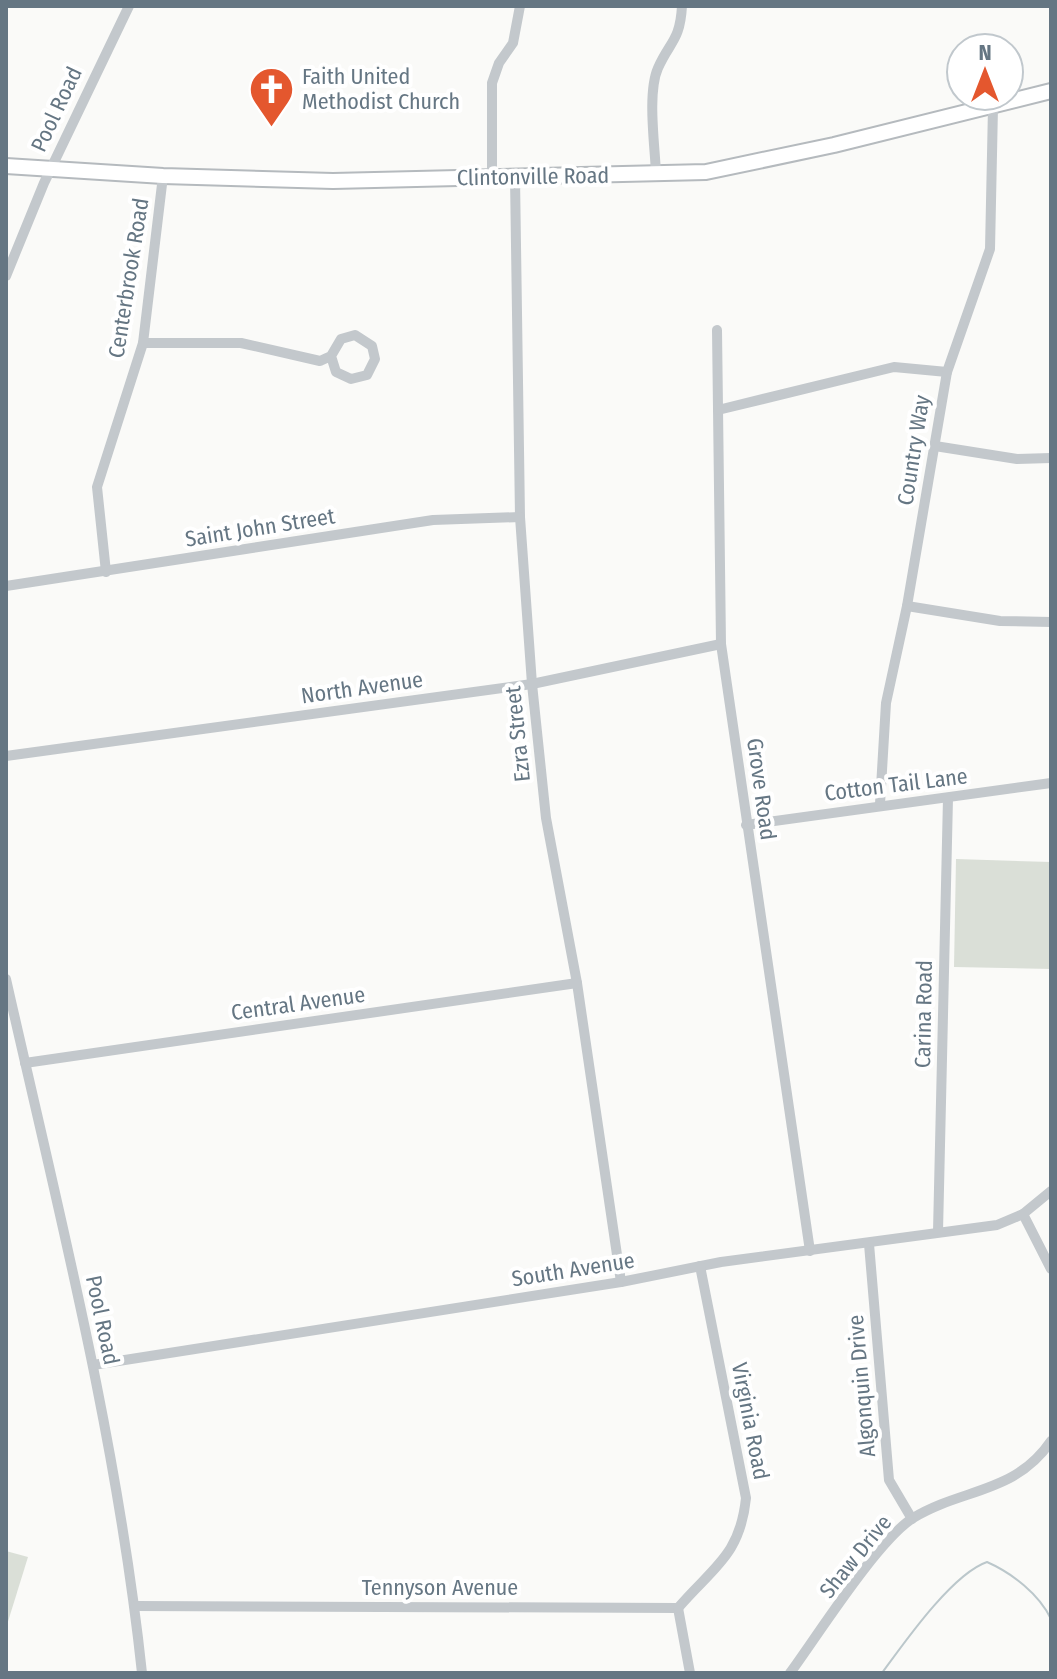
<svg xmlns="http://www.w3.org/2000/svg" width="1057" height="1679" font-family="'Fira Sans Condensed',sans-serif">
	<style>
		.green { fill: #dadfd7 }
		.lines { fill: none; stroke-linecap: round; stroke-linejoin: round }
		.stream { stroke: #bbc7cb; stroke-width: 2 }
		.major-casing { stroke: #b5babe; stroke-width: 18 }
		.minor { stroke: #c3c8cc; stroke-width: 10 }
		.major { stroke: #fff; stroke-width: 14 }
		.rail { stroke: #a2aab0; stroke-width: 2; stroke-dasharray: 12 6; stroke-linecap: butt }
		.labels { text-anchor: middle; stroke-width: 8; stroke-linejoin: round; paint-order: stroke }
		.poi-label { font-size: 22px; fill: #657683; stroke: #fff; text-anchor: start }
		.street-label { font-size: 22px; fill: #657683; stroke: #fff }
	</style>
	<rect width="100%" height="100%" fill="#fafaf8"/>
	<g class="green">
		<path d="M 956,859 L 1051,862 L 1051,969 L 954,967 Z"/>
		<path d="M 6,1551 L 28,1557 L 6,1628 Z"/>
	</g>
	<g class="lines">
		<path class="stream" d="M 882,1673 C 904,1643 952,1574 987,1562 C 1012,1573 1039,1594 1051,1619"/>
		<defs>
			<path id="major" d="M 6,166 L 163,176 L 333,181 L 706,172 L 834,145 L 1051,91"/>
		</defs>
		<use href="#major" class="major-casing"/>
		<g class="minor">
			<path d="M 656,174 C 655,146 647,93 658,68 C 670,41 680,41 682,6"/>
			<path d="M 492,177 L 492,83 L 499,63 L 513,43 L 520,6"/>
			<path d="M 515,177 L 520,517 L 532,684 L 546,818 L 577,983 L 621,1282"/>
			<path d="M 6,276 L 44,183 L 129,6"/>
			<path d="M 717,330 L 721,644 L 810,1251"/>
			<path d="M 143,343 L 241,343 L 320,361 L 331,356 L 341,339 L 355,335 L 372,346 L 375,359 L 367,375 L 351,379 L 336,372 L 331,356"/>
			<path d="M 718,410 L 894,367 L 947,372"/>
			<path d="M 935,446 L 1017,459 L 1051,458"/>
			<path d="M 106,572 L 97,487 L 143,343 L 163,176"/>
			<path d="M 6,586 L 433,520 L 520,517"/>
			<path d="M 907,606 L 1000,621 L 1051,622"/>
			<path d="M 6,756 L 532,684 L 721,644"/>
			<path d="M 880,804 L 886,703 L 907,606 L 947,372 L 990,249 L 993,107"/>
			<path d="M 746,825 L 1051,783"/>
			<path d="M 6,979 C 58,1209 117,1438 142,1673"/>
			<path d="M 25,1063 L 577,983"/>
			<path d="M 1023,1214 L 1051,1269"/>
			<path d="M 938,1232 L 948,798"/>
			<path d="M 869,1244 L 889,1480 L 912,1519"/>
			<path d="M 93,1365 L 621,1282 L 721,1262 L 997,1225 L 1023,1214 L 1051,1191"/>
			<path d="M 135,1606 L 678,1608 L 690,1673"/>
			<path d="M 678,1608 C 713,1567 740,1556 746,1498 L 700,1266"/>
			<path d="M 790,1673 C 818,1635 877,1541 913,1518 C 962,1488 1015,1494 1051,1441"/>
		</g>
		<use href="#major" class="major"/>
		<path class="rail" d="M 1049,1673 L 1051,1669"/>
	</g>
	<defs>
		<symbol id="church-pin" viewBox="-11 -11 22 30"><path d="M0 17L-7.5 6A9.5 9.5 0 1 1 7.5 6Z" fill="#e4572e" stroke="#fff"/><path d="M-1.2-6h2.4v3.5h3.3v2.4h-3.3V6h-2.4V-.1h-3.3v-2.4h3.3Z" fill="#fff"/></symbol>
	</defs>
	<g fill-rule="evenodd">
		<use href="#church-pin" x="246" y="64" width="51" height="69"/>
	</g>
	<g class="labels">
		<g class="poi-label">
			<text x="302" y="84">Faith United<tspan x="302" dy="25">Methodist Church</tspan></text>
		</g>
		<g class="street-label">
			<text transform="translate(56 109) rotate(-65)" y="8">Pool Road</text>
			<text transform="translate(533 176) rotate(-1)" y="8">Clintonville Road</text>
			<text transform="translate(128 278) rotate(-81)" y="8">Centerbrook Road</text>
			<text transform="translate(913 450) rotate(-81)" y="8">Country Way</text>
			<text transform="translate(260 527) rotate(-9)" y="8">Saint John Street</text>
			<text transform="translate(362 687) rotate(-8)" y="8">North Avenue</text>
			<text transform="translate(517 734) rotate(-96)" y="8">Ezra Street</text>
			<text transform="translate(896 784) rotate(-7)" y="8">Cotton Tail Lane</text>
			<text transform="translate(762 789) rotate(82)" y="8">Grove Road</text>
			<text transform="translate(298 1003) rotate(-8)" y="8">Central Avenue</text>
			<text transform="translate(923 1014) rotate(-89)" y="8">Carina Road</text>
			<text transform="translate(573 1269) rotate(-9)" y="8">South Avenue</text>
			<text transform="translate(103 1320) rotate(78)" y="8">Pool Road</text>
			<text transform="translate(861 1386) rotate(-95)" y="8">Algonquin Drive</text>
			<text transform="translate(751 1421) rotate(79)" y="8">Virginia Road</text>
			<text transform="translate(855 1556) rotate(-51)" y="8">Shaw Drive</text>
			<text x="440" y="1595">Tennyson Avenue</text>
		</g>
	</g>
	<rect width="1057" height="1679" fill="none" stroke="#657683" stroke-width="16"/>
	<g transform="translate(985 72)"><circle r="38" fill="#ffffff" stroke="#c1c8cd" stroke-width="2"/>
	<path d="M0-6L14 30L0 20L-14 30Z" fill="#e4572e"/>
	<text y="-12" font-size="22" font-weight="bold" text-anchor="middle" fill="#657683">N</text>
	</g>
</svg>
